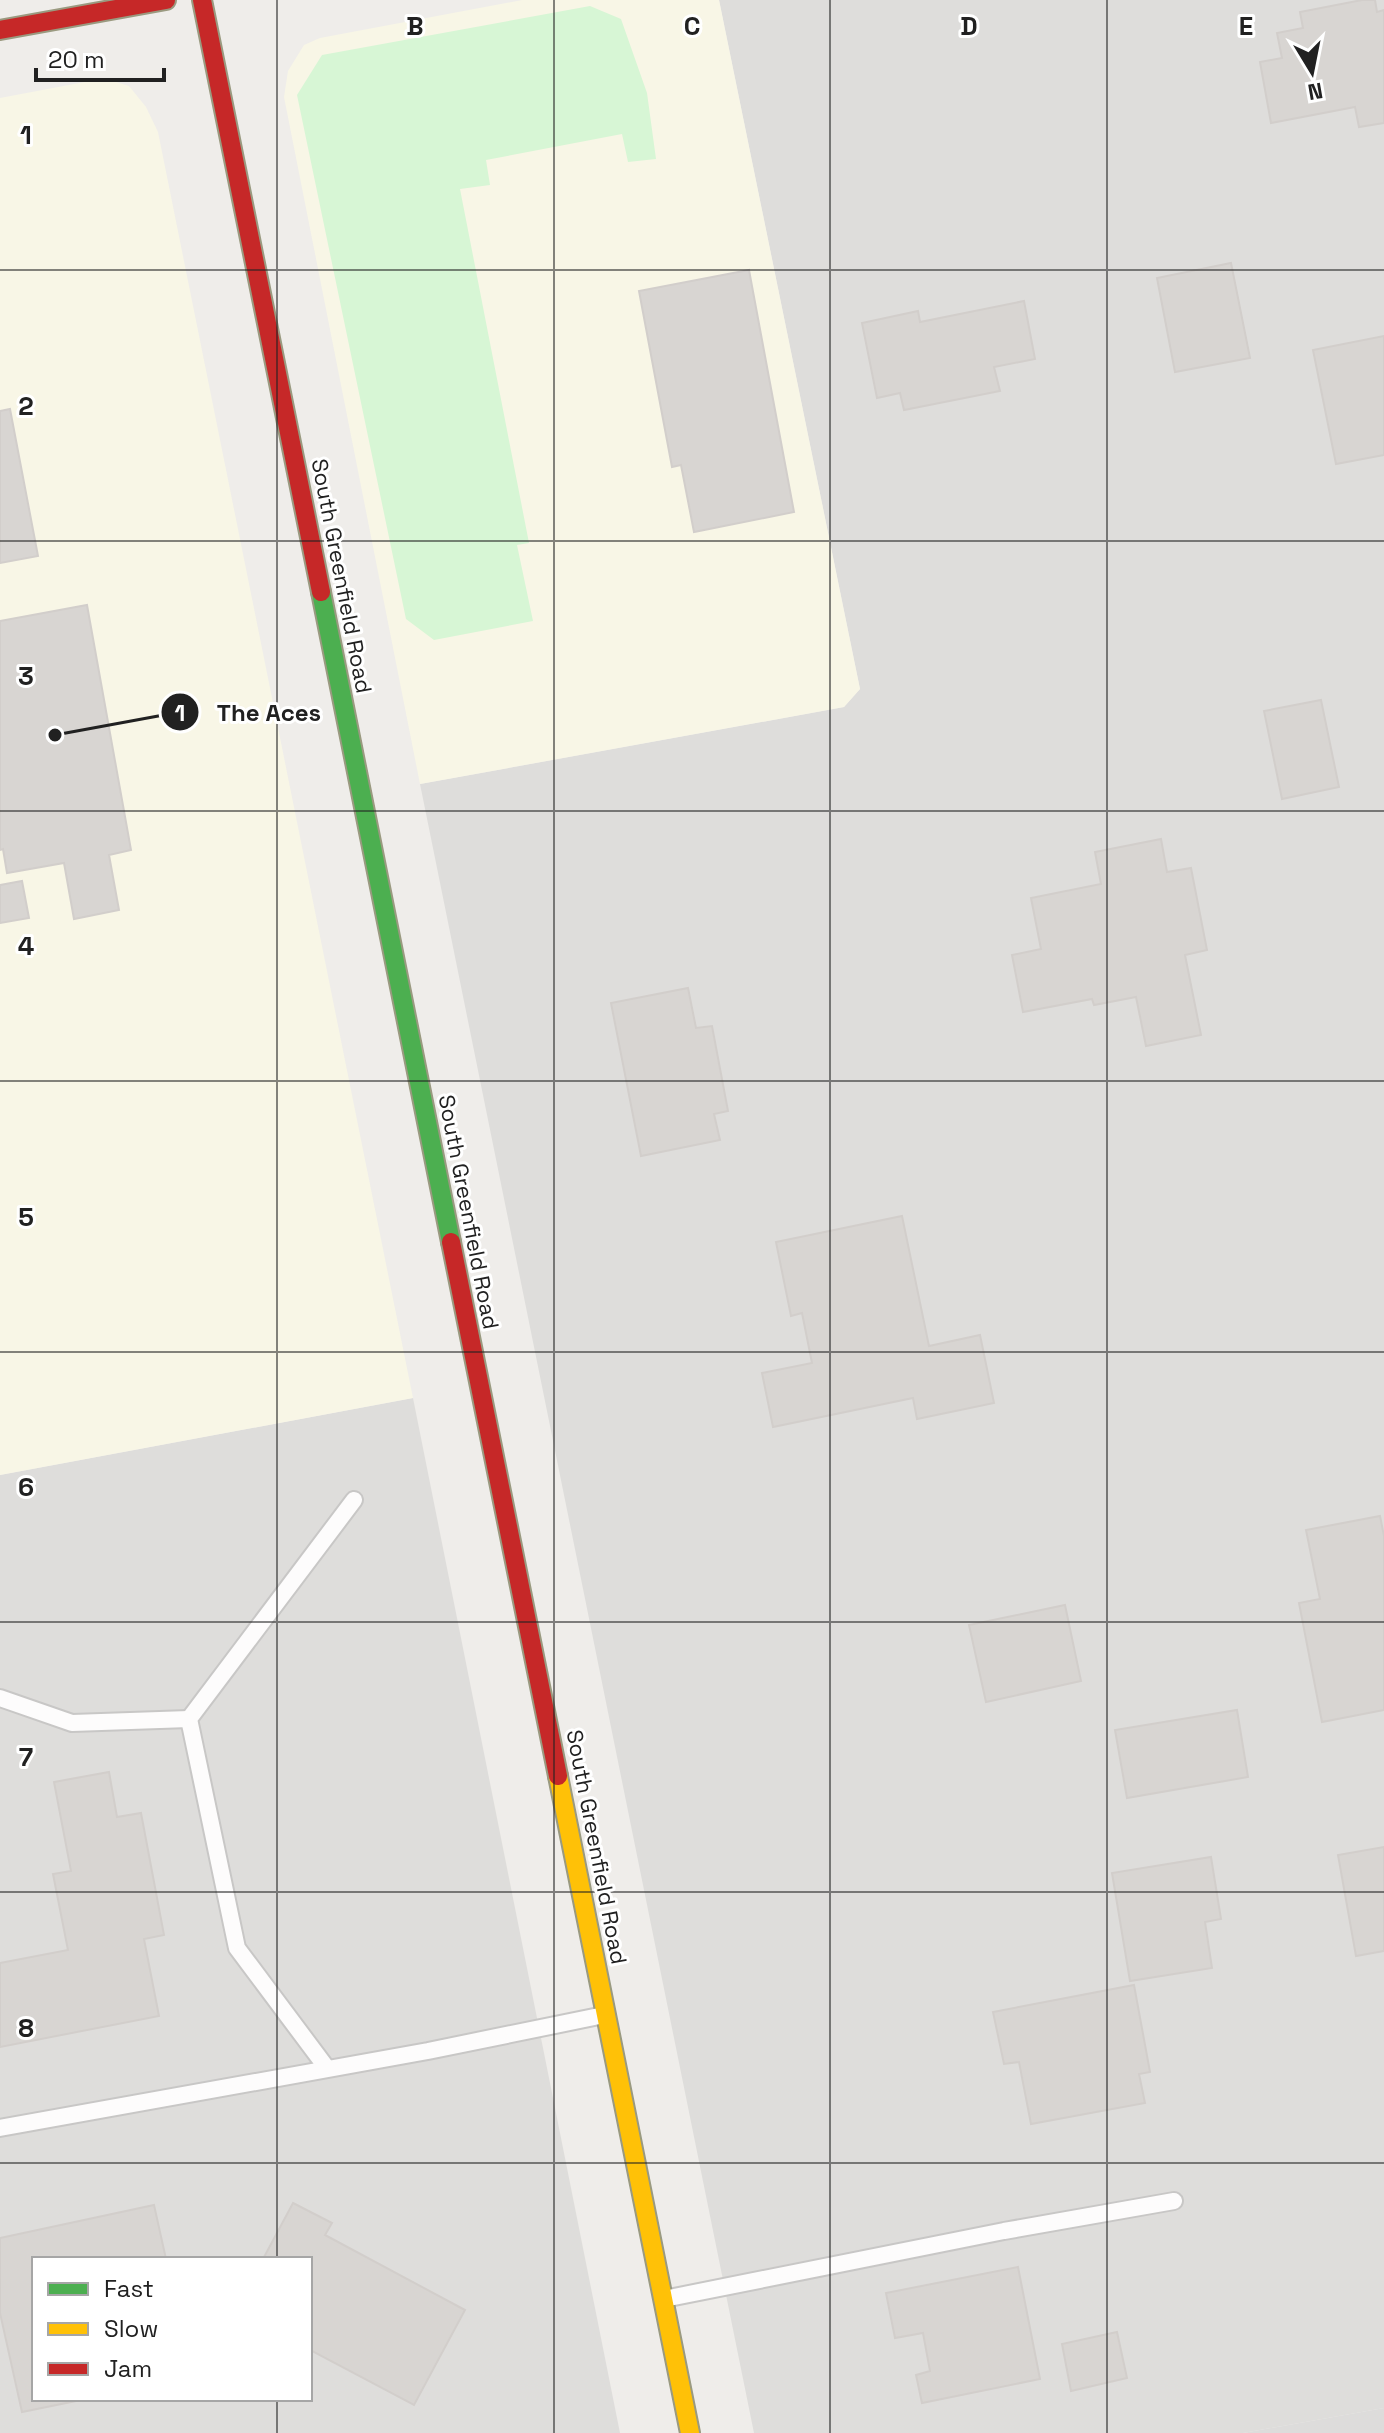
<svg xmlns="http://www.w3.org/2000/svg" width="1384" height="2433" font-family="'Space Grotesk',sans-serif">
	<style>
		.residential { fill: #dedddb; fill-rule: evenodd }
		.education { fill: #f8f6e6 }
		.religious { fill: #dddcdb }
		.park { fill: #d7f6d5 }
		.building { fill: #d8d5d2; stroke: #d2cecb; stroke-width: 2 }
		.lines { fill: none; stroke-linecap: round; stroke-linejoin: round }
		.lane-casing { stroke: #c8c7c6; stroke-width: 20 }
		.fast-casing { stroke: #9a9a80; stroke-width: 22 }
		.slow-casing { stroke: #9a9a80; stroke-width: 22 }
		.jam-casing { stroke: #9a9a80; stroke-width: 22 }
		.lane { stroke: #fdfcfc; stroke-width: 16 }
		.fast { stroke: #4caf50; stroke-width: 18 }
		.slow { stroke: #ffc107; stroke-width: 18 }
		.jam { stroke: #c62828; stroke-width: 18 }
		.grid { fill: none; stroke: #212121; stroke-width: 2; stroke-opacity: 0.55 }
		.labels { text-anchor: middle; stroke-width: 6; stroke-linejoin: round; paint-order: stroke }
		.street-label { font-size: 22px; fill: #212121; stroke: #fff }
		.grid-label { font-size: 26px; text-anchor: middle; font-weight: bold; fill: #212121; stroke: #fff; stroke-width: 6; stroke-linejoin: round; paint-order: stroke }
		.leader { fill: none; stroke: #212121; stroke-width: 3 }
		.callout-dot { fill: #212121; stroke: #fff; stroke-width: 3 }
		.mark-label { font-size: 24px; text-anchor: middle; font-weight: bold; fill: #fff }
		.callout-label { font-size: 24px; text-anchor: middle; font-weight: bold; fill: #212121; stroke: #fff; stroke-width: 6; stroke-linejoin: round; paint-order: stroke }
	</style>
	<rect width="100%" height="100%" fill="#efedea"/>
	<g class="residential">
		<path d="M 719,0 L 1384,0 L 1384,2408 L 1243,2433 L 754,2433 L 420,784 L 844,707 L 860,689 Z"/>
		<path d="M 413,1398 L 620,2433 L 0,2433 L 0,1475 ZM 34,2259 L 310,2259 L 310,2399 L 34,2399 Z"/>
	</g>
	<g class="education">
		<path d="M 522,0 L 719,0 L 860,689 L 844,707 L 420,784 L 284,97 L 288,71 L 304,45 L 320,38 Z"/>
		<path d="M 90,81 L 113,81 L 129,86 L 146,107 L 158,132 L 413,1398 L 0,1475 L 0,98 Z"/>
	</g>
	<path class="religious" d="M 1384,2408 L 1384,2433 L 1243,2433 Z"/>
	<path class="park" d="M 590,6 L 621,19 L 647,93 L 656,159 L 628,162 L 622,134 L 486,160 L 490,185 L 460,189 L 529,543 L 517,545 L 533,621 L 434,640 L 406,619 L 297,95 L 322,55 Z"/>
	<g class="building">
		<path d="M 1362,0 L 1375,0 L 1377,12 L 1384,10 L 1384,123 L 1359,127 L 1355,107 L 1271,123 L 1260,62 L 1282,58 L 1277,33 L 1303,28 L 1300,12 Z"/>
		<path d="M 1231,263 L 1250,358 L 1175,372 L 1157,278 Z"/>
		<path d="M 749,270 L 794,512 L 694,532 L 681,465 L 672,467 L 639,291 Z"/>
		<path d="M 1024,301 L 1035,359 L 994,367 L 1000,391 L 904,410 L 900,393 L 877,398 L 862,323 L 918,311 L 920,322 Z"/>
		<path d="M 1384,336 L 1384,455 L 1336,464 L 1313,350 Z"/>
		<path d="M 10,409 L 38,556 L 0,563 L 0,411 Z"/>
		<path d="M 87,605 L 131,850 L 109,855 L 119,910 L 74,919 L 64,863 L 7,873 L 3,849 L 0,850 L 0,621 Z"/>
		<path d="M 1321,700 L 1339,787 L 1282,799 L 1264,711 Z"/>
		<path d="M 1161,839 L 1167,872 L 1191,868 L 1207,950 L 1185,955 L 1201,1035 L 1146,1046 L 1136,997 L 1094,1005 L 1092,999 L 1023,1012 L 1012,955 L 1041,949 L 1031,898 L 1101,884 L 1095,852 Z"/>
		<path d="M 22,881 L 29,918 L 0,923 L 0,885 Z"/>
		<path d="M 688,988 L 696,1028 L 712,1026 L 728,1111 L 714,1114 L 720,1140 L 641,1156 L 611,1003 Z"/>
		<path d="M 902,1216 L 929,1346 L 980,1335 L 994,1403 L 917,1419 L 913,1398 L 773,1427 L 762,1373 L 812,1363 L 802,1313 L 791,1316 L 776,1242 Z"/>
		<path d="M 1380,1516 L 1384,1536 L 1384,1710 L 1322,1722 L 1299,1603 L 1320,1599 L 1306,1530 Z"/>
		<path d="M 1065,1605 L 1081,1681 L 986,1702 L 969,1625 Z"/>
		<path d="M 1237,1710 L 1248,1777 L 1127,1798 L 1115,1730 Z"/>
		<path d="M 109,1772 L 117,1817 L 141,1813 L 164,1935 L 144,1939 L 159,2016 L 0,2047 L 0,1963 L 68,1950 L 53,1874 L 71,1871 L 54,1782 Z"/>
		<path d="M 1384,1847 L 1384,1951 L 1356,1956 L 1338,1855 Z"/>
		<path d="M 1211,1857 L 1221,1919 L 1205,1922 L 1212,1968 L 1130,1981 L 1112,1873 Z"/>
		<path d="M 1134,1985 L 1150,2072 L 1139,2074 L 1145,2103 L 1031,2124 L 1019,2062 L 1004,2064 L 993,2012 Z"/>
		<path d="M 293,2203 L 332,2223 L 325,2235 L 465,2310 L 414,2405 L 310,2350 L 310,2259 L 263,2259 Z"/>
		<path d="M 154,2205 L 166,2259 L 34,2259 L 34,2399 L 81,2400 L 22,2412 L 0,2313 L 0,2238 Z"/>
		<path d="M 1018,2267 L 1040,2379 L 922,2403 L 916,2375 L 930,2371 L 923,2333 L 895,2338 L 886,2293 Z"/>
		<path d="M 1117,2332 L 1127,2378 L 1071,2391 L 1062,2344 Z"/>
	</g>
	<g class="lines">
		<defs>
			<g id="lane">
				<path d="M 0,1698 L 72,1723 L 189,1719"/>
				<path d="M 326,2067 L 237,1948 L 189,1719 L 354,1500"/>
				<path d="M 0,2128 L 428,2051 L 604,2015"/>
				<path d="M 664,2299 L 1004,2231 L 1174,2201"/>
			</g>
			<path id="fast" d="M 321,592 L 451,1242"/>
			<path id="slow" d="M 558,1776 L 690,2433"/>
			<g id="jam">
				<path d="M 202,0 L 321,592"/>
				<path d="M 0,30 L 166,0"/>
				<path d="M 451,1242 L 558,1776"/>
			</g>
		</defs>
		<use href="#lane" class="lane-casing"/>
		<use href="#fast" class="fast-casing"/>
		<use href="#slow" class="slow-casing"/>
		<use href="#jam" class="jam-casing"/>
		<use href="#lane" class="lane"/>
		<use href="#fast" class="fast"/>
		<use href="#slow" class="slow"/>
		<use href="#jam" class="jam"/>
	</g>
	<path class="grid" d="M 277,0 L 277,2259M 554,0 L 554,2433M 830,0 L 830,2433M 1107,0 L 1107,2433M 0,270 L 1384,270M 0,541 L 1384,541M 0,811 L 1384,811M 0,1081 L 1384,1081M 0,1352 L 1384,1352M 0,1622 L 1384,1622M 0,1892 L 1384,1892M 0,2163 L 1384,2163M 277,2399 L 277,2433"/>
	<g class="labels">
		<g class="street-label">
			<text transform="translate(342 576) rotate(79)" y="8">South Greenfield Road</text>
			<text transform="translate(469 1212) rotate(79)" y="8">South Greenfield Road</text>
			<text transform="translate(597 1847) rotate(79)" y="8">South Greenfield Road</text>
		</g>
	</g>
	<g class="grid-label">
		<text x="415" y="35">B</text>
		<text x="692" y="35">C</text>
		<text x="969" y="35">D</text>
		<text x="1246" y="35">E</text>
		<text x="26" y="144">1</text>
		<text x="26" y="415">2</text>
		<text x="26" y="685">3</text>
		<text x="26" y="955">4</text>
		<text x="26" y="1226">5</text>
		<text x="26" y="1496">6</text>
		<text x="26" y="1766">7</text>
		<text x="26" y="2037">8</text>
	</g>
	<path class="leader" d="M55 735L180 712"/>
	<g class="callout-dot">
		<circle cx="55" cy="735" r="8"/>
		<circle cx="180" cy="712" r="20"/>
	</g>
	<g class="mark-label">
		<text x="180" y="721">1</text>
	</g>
	<g class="callout-label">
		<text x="269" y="721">The Aces</text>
	</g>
	<rect x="32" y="2257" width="280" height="144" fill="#ffffff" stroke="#a6a6a6" stroke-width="2"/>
	<rect x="48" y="2283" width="40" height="12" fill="#4caf50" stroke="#a6a6a6" stroke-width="2"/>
	<text x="104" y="2297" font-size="24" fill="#212121">Fast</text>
	<rect x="48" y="2323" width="40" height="12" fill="#ffc107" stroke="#a6a6a6" stroke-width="2"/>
	<text x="104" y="2337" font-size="24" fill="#212121">Slow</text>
	<rect x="48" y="2363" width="40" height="12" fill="#c62828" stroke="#a6a6a6" stroke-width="2"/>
	<text x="104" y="2377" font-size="24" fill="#212121">Jam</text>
	<g transform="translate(1312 72) rotate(170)" stroke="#ffffff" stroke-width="6" paint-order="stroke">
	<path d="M0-6L14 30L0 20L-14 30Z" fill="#212121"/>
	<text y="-12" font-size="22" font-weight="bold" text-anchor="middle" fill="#212121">N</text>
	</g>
	<path d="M36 68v12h128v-12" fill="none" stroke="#212121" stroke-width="4"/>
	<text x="48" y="68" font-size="24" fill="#212121" stroke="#ffffff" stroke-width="6" paint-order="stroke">20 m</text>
</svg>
